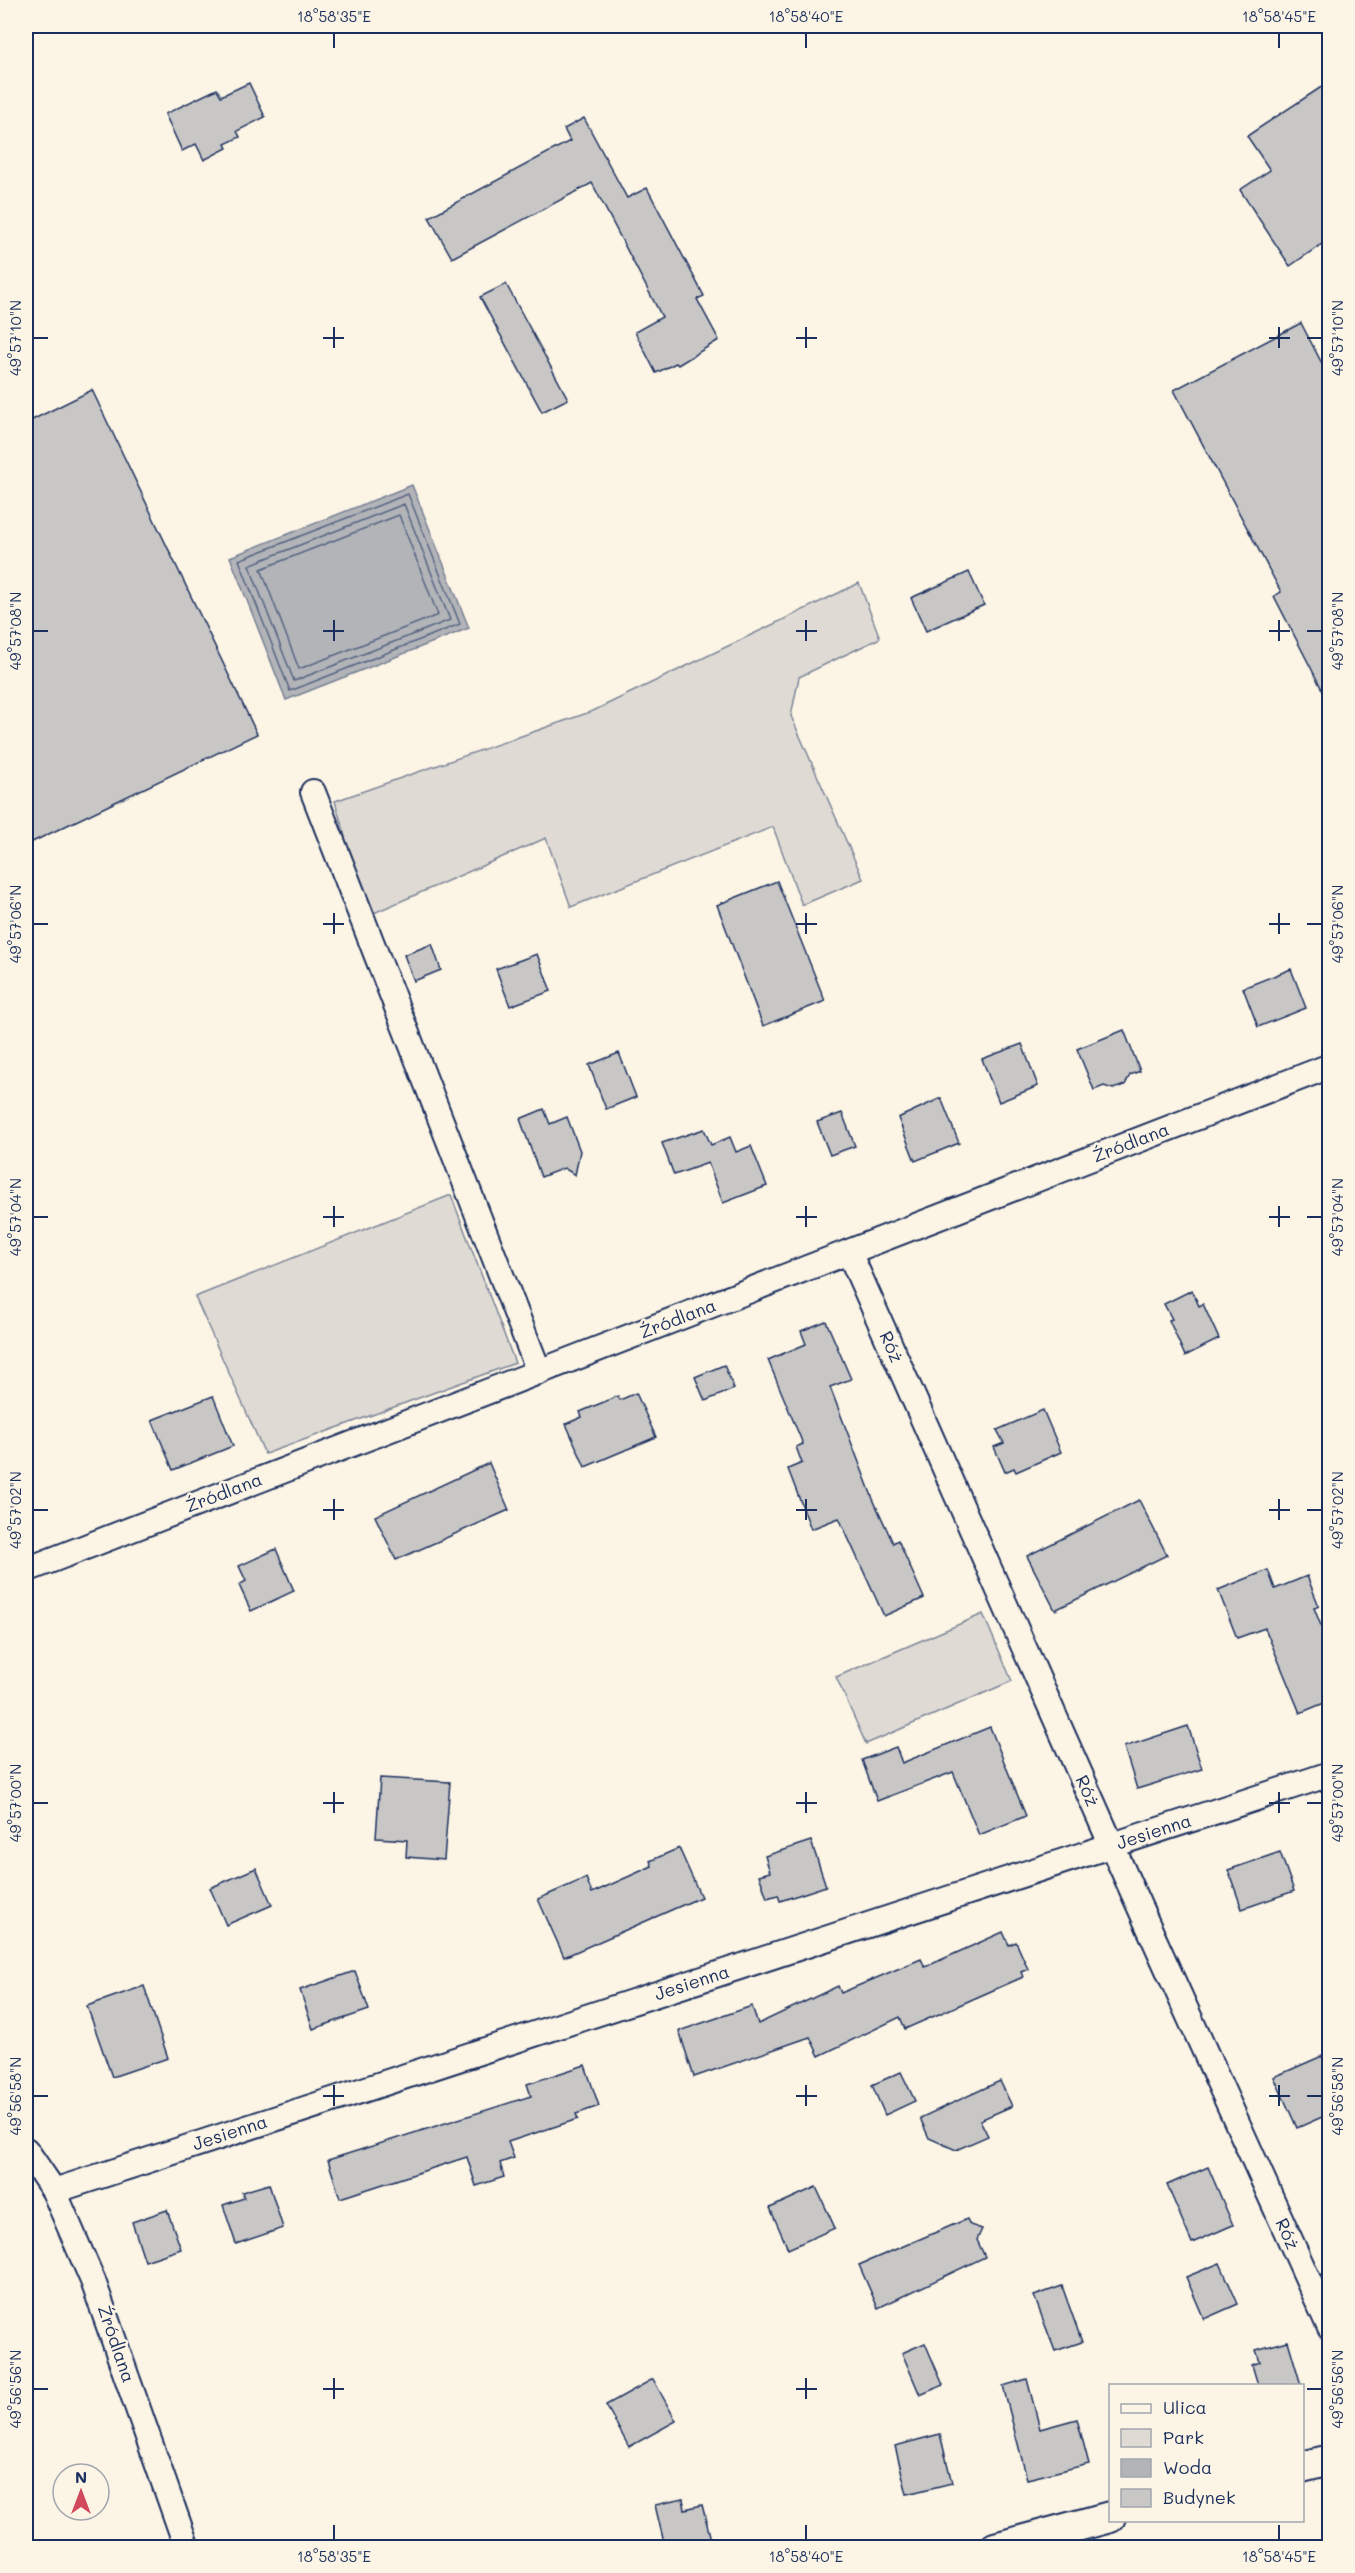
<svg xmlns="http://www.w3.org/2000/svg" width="1355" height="2573" font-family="Mali,sans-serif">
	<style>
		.green { fill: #dfdbd4; stroke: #7d8599; stroke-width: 1.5 }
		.water { fill: #b2b4b8; stroke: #767f94; stroke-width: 1.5 }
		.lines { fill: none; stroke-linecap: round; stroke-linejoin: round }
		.shore { stroke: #576482; stroke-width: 1.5 }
		.building { fill: #c8c7c6; stroke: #1b2f5e; stroke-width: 1.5 }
		.minor-casing { stroke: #1b2f5e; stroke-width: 28 }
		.tertiary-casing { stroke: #1b2f5e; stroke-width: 34 }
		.minor { stroke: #fcf5e5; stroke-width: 24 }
		.tertiary { stroke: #fcf5e5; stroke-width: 30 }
		.ticks { fill: none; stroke: #1b2f5e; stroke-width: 2 }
		.labels { text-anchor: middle; stroke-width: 5; stroke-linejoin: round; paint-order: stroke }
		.street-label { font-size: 18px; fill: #1b2f5e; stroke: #fcf5e5 }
		.neatline { fill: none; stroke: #1b2f5e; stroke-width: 2 }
		.ticks-label { font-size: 15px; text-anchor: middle; fill: #1b2f5e }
	</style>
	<rect width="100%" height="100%" fill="#fcf5e5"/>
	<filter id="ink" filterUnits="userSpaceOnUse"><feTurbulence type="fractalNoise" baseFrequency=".0167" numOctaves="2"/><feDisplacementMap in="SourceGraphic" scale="12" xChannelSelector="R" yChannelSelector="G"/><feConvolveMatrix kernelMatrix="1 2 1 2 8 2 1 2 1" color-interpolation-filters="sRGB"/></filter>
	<g filter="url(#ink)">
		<g class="green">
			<path d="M 859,583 L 880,638 L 799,677 L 791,716 L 863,879 L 802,905 L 773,827 L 571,907 L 546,838 L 367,916 L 335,801 L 593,711 Z"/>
			<path d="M 451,1195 L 515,1363 L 265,1454 L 195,1297 Z"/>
			<path d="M 983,1614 L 1012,1681 L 866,1744 L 836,1677 Z"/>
		</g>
		<path class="water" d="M 412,485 L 469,628 L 286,700 L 230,557 Z"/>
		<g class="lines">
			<g class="shore">
				<path d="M 408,494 L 460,624 L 290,691 L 239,560 Z"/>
				<path d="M 404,504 L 450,620 L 294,681 L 249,565 Z"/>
				<path d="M 399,515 L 438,615 L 299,669 L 261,569 Z"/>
			</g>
		</g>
		<g class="building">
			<path d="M 1329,82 L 1329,239 L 1290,266 L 1240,190 L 1270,170 L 1247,136 Z"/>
			<path d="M 249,83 L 265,117 L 237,131 L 240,137 L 225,144 L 227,148 L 204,160 L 196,144 L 182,151 L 165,114 L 217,89 L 221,96 Z"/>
			<path d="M 584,118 L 627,198 L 647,188 L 704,296 L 697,299 L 719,340 L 678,365 L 676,363 L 656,373 L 635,332 L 662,317 L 592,183 L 452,258 L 429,217 L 570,141 L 564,129 Z"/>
			<path d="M 506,284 L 568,399 L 542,412 L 480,297 Z"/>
			<path d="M 1301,323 L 1329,377 L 1329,703 L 1274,596 L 1281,592 L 1174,390 Z"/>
			<path d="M 92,390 L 257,734 L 26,845 L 26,423 Z"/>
			<path d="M 969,572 L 984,605 L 926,631 L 911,598 Z"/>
			<path d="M 777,881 L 825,1001 L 763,1026 L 717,905 Z"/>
			<path d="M 432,944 L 441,970 L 414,981 L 404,955 Z"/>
			<path d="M 537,954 L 551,991 L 510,1006 L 496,969 Z"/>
			<path d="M 1291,969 L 1306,1008 L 1258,1027 L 1243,988 Z"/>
			<path d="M 1124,1030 L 1140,1071 L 1130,1075 L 1125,1085 L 1113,1089 L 1104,1086 L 1094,1090 L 1077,1049 Z"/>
			<path d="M 1022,1044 L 1038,1086 L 999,1102 L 982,1059 Z"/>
			<path d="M 619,1053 L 636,1097 L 606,1109 L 589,1065 Z"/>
			<path d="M 941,1098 L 959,1143 L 915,1161 L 898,1118 Z"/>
			<path d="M 544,1109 L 550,1124 L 567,1117 L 580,1151 L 575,1175 L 564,1168 L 541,1177 L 520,1119 Z"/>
			<path d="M 842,1113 L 855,1146 L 830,1155 L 817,1122 Z"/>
			<path d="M 704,1129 L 711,1145 L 730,1137 L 736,1152 L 751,1146 L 767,1186 L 723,1203 L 708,1163 L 674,1175 L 662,1143 Z"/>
			<path d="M 1192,1290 L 1199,1306 L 1203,1304 L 1219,1339 L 1185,1356 L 1169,1320 L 1172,1319 L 1164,1304 Z"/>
			<path d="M 826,1321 L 851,1379 L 830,1387 L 873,1499 L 893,1543 L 898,1540 L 924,1598 L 884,1616 L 839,1518 L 811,1529 L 788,1469 L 802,1463 L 796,1447 L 803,1444 L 768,1360 L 806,1344 L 801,1331 Z"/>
			<path d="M 724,1365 L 734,1389 L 705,1401 L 695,1377 Z"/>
			<path d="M 636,1393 L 656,1437 L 585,1467 L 566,1424 L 582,1417 L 580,1412 L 618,1396 L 620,1400 Z"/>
			<path d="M 213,1396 L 233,1446 L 173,1470 L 152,1420 Z"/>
			<path d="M 1043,1410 L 1061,1452 L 1016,1472 L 1014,1468 L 1005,1472 L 994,1447 L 1004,1443 L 997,1430 Z"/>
			<path d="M 489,1463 L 509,1510 L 396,1560 L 375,1516 Z"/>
			<path d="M 1139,1500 L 1167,1555 L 1055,1610 L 1027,1556 Z"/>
			<path d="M 276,1549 L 294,1591 L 251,1611 L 239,1585 L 246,1581 L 239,1566 Z"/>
			<path d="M 1268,1570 L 1275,1589 L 1307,1576 L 1319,1606 L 1314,1608 L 1329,1646 L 1329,1701 L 1300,1713 L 1265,1628 L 1237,1638 L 1218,1590 Z"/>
			<path d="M 1188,1726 L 1202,1769 L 1137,1789 L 1124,1747 Z"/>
			<path d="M 990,1727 L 1026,1816 L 979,1835 L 953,1772 L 877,1801 L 862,1760 L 896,1747 L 902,1763 Z"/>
			<path d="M 380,1778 L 450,1782 L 444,1860 L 406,1857 L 407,1840 L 376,1838 Z"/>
			<path d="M 811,1841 L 826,1886 L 780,1901 L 778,1895 L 767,1898 L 759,1875 L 770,1872 L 765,1856 Z"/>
			<path d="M 679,1848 L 701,1897 L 564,1957 L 538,1899 L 586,1878 L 592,1893 L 652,1866 L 650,1861 Z"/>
			<path d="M 1280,1852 L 1294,1891 L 1242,1909 L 1228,1870 Z"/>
			<path d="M 256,1868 L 272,1905 L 226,1925 L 210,1888 Z"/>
			<path d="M 1003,1932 L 1009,1945 L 1016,1942 L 1028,1969 L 1021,1972 L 1023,1977 L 905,2029 L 900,2017 L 819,2056 L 810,2037 L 694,2077 L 679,2031 L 752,2006 L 758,2024 L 838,1986 L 841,1993 L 921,1959 L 925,1967 Z"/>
			<path d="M 355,1971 L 369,2010 L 313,2029 L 300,1990 Z"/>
			<path d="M 144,1986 L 168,2058 L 112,2077 L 87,2006 Z"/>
			<path d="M 1322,2056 L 1329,2073 L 1329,2114 L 1297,2128 L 1274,2077 Z"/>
			<path d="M 585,2065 L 599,2106 L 576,2114 L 578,2119 L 508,2142 L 514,2158 L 500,2163 L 504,2177 L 476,2186 L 467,2157 L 340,2198 L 328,2160 L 531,2096 L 527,2084 Z"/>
			<path d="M 901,2072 L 915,2101 L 885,2115 L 872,2085 Z"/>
			<path d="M 1000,2081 L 1012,2106 L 980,2120 L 988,2136 L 956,2150 L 929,2138 L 920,2118 Z"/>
			<path d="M 1208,2167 L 1233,2225 L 1192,2243 L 1167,2185 Z"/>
			<path d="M 269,2184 L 283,2228 L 236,2244 L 223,2205 L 244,2198 L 242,2192 Z"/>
			<path d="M 816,2187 L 835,2228 L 788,2249 L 770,2208 Z"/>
			<path d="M 167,2210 L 181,2249 L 145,2261 L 132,2222 Z"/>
			<path d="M 967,2219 L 970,2225 L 982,2229 L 977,2240 L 985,2257 L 878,2308 L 859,2265 Z"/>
			<path d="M 1220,2263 L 1238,2304 L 1204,2319 L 1186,2277 Z"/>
			<path d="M 1062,2286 L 1082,2342 L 1055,2351 L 1034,2296 Z"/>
			<path d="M 1288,2341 L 1301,2385 L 1258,2385 L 1252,2365 L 1260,2362 L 1256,2350 Z"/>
			<path d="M 925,2343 L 943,2385 L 920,2395 L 902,2353 Z"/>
			<path d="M 653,2379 L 676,2421 L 629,2447 L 606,2405 Z"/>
			<path d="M 1027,2379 L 1040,2429 L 1077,2419 L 1089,2464 L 1027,2479 L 1003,2386 Z"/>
			<path d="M 940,2434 L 952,2483 L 907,2494 L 895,2446 Z"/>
			<path d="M 683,2499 L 685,2509 L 702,2505 L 713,2547 L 665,2547 L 655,2505 Z"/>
		</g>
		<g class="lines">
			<defs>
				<g id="minor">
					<path d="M 313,792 L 539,1372"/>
					<path d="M 849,1252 L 1112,1846 L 1330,2328"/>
					<path d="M 26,1570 L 1330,1066"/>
					<path d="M 26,2150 L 54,2191 L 93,2281 L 187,2548"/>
					<path d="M 54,2191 L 1330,1774"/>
				</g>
				<g id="tertiary">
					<path d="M 1302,2467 L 1330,2460"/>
					<path d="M 995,2548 L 1110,2517"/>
				</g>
			</defs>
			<use href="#minor" class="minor-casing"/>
			<use href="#tertiary" class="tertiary-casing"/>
			<use href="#minor" class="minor"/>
			<use href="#tertiary" class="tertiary"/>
		</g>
	</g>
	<path class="ticks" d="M 334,33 L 334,48M 806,33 L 806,48M 1279,33 L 1279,48M 334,327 L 334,348M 806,327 L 806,348M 1279,327 L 1279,348M 33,338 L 48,338M 323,338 L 344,338M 796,338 L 817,338M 1269,338 L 1290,338M 1307,338 L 1322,338M 334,620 L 334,641M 806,620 L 806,641M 1279,620 L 1279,641M 33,631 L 48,631M 323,631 L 344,631M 796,631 L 817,631M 1269,631 L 1290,631M 1307,631 L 1322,631M 334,913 L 334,934M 806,913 L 806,934M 1279,913 L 1279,934M 33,924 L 48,924M 323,924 L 344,924M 796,924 L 817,924M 1269,924 L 1290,924M 1307,924 L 1322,924M 334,1206 L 334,1227M 806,1206 L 806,1227M 1279,1206 L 1279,1227M 33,1217 L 48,1217M 323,1217 L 344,1217M 796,1217 L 817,1217M 1269,1217 L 1290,1217M 1307,1217 L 1322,1217M 334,1499 L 334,1520M 806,1499 L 806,1520M 1279,1499 L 1279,1520M 33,1510 L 48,1510M 323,1510 L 344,1510M 796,1510 L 817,1510M 1269,1510 L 1290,1510M 1307,1510 L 1322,1510M 334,1792 L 334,1813M 806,1792 L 806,1813M 1279,1792 L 1279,1813M 33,1803 L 48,1803M 323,1803 L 344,1803M 796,1803 L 817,1803M 1269,1803 L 1290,1803M 1307,1803 L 1322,1803M 334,2085 L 334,2106M 806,2085 L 806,2106M 1279,2085 L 1279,2106M 33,2096 L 48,2096M 323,2096 L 344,2096M 796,2096 L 817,2096M 1269,2096 L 1290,2096M 1307,2096 L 1322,2096M 334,2378 L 334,2399M 806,2378 L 806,2399M 33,2389 L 48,2389M 323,2389 L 344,2389M 796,2389 L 817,2389M 1307,2389 L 1322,2389M 334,2525 L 334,2540M 806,2525 L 806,2540M 1279,2525 L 1279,2540"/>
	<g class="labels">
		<g class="street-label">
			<text transform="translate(1131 1143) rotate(-21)" y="6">Źródlana</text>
			<text transform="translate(678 1319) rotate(-21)" y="6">Źródlana</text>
			<text transform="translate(891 1347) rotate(66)" y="6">Róż</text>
			<text transform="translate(224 1493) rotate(-21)" y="6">Źródlana</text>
			<text transform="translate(1087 1791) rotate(66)" y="6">Róż</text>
			<text transform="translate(1154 1832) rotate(-18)" y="6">Jesienna</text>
			<text transform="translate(692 1983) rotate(-18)" y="6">Jesienna</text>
			<text transform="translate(230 2133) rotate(-18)" y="6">Jesienna</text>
			<text transform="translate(1287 2234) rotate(66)" y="6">Róż</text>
			<text transform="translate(116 2344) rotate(71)" y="6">Źródlana</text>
		</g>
	</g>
	<rect width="1355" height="2573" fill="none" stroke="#fcf5e5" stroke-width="66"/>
	<rect x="1109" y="2384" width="195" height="138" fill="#fcf5e5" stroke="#a2a6af" stroke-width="1.5"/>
	<rect x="1121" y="2404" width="30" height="9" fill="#fcf5e5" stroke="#a2a6af" stroke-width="1.5"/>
	<text x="1163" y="2414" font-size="18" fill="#1b2f5e">Ulica</text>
	<rect x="1121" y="2429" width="30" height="18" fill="#dfdbd4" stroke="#a2a6af" stroke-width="1.5"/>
	<text x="1163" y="2444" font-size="18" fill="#1b2f5e">Park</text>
	<rect x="1121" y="2459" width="30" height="18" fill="#b2b4b8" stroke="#a2a6af" stroke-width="1.5"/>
	<text x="1163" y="2474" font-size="18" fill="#1b2f5e">Woda</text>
	<rect x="1121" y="2489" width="30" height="18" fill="#c8c7c6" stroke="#a2a6af" stroke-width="1.5"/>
	<text x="1163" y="2504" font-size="18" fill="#1b2f5e">Budynek</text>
	<g transform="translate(81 2492)"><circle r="28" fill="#fcf5e5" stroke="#a2a6af" stroke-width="1.5"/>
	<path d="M0-4.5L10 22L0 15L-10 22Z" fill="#d1495b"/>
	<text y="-9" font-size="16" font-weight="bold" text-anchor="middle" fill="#1b2f5e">N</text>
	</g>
	<rect x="33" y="33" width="1289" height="2507" class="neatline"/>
	<g class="ticks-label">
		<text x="334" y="22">18°58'35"E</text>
		<text x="806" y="22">18°58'40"E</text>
		<text x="1279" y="22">18°58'45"E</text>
		<text transform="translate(16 338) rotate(-90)" y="5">49°57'10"N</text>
		<text transform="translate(1338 338) rotate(-90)" y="5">49°57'10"N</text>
		<text transform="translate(16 631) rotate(-90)" y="5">49°57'08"N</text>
		<text transform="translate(1338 631) rotate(-90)" y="5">49°57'08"N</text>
		<text transform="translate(16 924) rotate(-90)" y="5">49°57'06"N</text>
		<text transform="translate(1338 924) rotate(-90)" y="5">49°57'06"N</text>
		<text transform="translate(16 1217) rotate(-90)" y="5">49°57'04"N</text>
		<text transform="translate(1338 1217) rotate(-90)" y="5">49°57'04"N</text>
		<text transform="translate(16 1510) rotate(-90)" y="5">49°57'02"N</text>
		<text transform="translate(1338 1510) rotate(-90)" y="5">49°57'02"N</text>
		<text transform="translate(16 1803) rotate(-90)" y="5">49°57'00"N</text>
		<text transform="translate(1338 1803) rotate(-90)" y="5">49°57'00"N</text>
		<text transform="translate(16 2096) rotate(-90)" y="5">49°56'58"N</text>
		<text transform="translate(1338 2096) rotate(-90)" y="5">49°56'58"N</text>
		<text transform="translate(16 2389) rotate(-90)" y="5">49°56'56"N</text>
		<text transform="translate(1338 2389) rotate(-90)" y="5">49°56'56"N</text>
		<text x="334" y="2562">18°58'35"E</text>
		<text x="806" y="2562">18°58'40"E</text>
		<text x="1279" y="2562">18°58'45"E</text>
	</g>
</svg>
